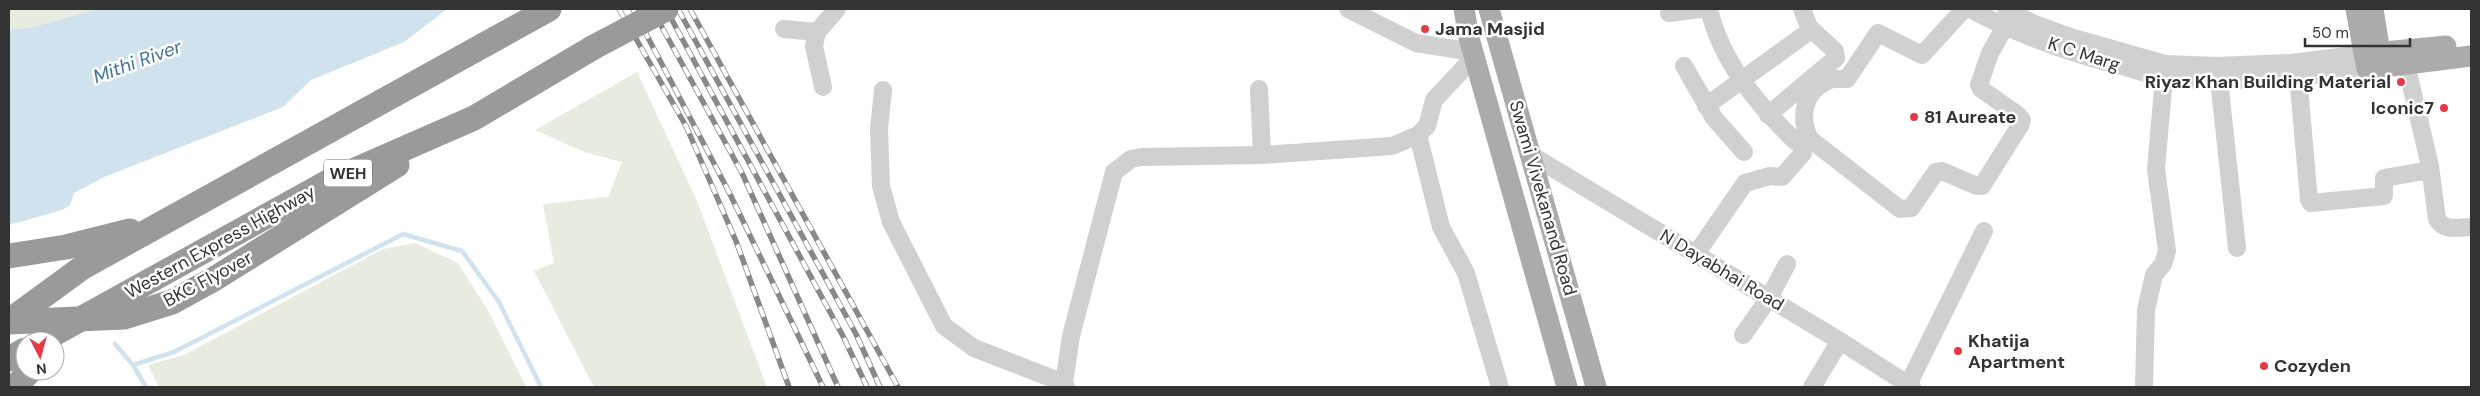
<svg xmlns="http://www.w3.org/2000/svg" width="2480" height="396" font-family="'DM Sans',sans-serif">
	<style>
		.green { fill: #e6ecdf }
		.water { fill: #cfe2ee }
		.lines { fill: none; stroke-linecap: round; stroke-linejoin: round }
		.stream { stroke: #cfe2ee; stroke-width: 4.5 }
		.minor { stroke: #d0d0d0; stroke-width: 18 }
		.major { stroke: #ababab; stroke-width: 21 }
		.highway { stroke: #9a9a9a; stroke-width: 25 }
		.rail-casing { stroke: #888; stroke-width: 5.5 }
		.rail { stroke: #fff; stroke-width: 4; stroke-dasharray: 11; stroke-linecap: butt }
		.highway-bridge { stroke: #9a9a9a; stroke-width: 25 }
		.poi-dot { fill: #e63946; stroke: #fff; stroke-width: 2 }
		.labels { text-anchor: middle; stroke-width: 5; stroke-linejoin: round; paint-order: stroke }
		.shield { fill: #fff; stroke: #707070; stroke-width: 1 }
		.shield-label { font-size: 16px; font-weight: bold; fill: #333 }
		.poi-label { font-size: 18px; font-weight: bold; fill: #333; stroke: #fff; text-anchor: start }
		.street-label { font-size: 18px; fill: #333; stroke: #fff }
		.water-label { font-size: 19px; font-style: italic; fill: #3f7597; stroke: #fff }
	</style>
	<rect width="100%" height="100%" fill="#fff"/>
	<g class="green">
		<path d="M 9,9 L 97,9 L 33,27 L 9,30 Z"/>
		<path d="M 637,72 L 697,201 L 767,387 L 594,387 L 534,271 L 554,263 L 543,204 L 608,197 L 622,162 L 584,152 L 535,130 Z"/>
		<path d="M 415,243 L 458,263 L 489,312 L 526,387 L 159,387 L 148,365 L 184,355 L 383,249 Z"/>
	</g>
	<path class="water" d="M 97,9 L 447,9 L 404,42 L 311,80 L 283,107 L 104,177 L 74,193 L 70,205 L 62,210 L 9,225 L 9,30 L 33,27 Z"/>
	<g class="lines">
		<g class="stream">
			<path d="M 115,344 L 133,365 L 174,352 L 403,234 L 462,251 L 499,302 L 541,387"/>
			<path d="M 133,365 L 146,387"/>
		</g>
		<g class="minor">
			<path d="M 1348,9 L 1416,43 L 1473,52"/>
			<path d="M 1709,9 C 1721,61 1757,104 1795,141"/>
			<path d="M 1964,9 L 1922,55 L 1878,33 L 1847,79 C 1841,79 1833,78 1827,81 C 1803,92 1799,118 1810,139 L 1900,209 L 1911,208 L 1936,172 L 1942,171 L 1977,186 L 1982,186 L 2021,124 L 2022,120 L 2018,115 L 1981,89 L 1979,85 L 1990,53 L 2005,27"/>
			<path d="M 1970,9 C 2019,35 2072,54 2126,67 C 2139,71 2153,76 2167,77 C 2233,86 2301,76 2367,69"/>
			<path d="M 2006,9 L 2032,23 L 2070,37 L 2165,64 L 2217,66 L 2291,63 L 2364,54"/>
			<path d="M 1669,13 L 1700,9"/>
			<path d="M 784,29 L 817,32 L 837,9"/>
			<path d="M 817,32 L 814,46 L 823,87"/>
			<path d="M 2403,51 L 2430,166 L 2437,219 C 2444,232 2459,227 2471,227"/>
			<path d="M 2297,65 L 2309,200 L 2311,203 L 2384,196 L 2384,178 L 2430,170"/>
			<path d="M 1684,66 L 1714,118 L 1744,152"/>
			<path d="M 2218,70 L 2237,248"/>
			<path d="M 1259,89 L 1262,155"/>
			<path d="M 883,90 L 879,129 L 881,186 L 891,222 L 944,326 L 974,348 L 1064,383"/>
			<path d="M 1706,106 L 1811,30"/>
			<path d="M 1768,115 L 1836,58 L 1835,51 L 1809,27 L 1802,9"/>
			<path d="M 1418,135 L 1441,227 L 1466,273 L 1500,387"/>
			<path d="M 1531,155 L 1840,341 L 1912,387"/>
			<path d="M 1696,254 L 1745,183 L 1770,176 L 1782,177 L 1803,153"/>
			<path d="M 1743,335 L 1769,298 L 1787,264"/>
			<path d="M 1908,385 L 1984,231"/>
			<path d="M 1066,387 L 1064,383 L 1071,336 L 1114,172 L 1131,159 L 1141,157 L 1262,155 L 1392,146 L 1418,135 L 1427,126 L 1434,100 L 1475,56"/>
			<path d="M 1812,387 L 1840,341"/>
			<path d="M 2144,387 L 2146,310 L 2154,275 L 2163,264 L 2167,251 L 2156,169 L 2165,66"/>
		</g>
		<g class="major">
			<path d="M 1464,9 L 1469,38 L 1567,387"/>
			<path d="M 1489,9 L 1596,387"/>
			<path d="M 2356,9 L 2367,69 L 2471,56"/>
			<path d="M 2373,9 L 2382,65"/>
			<path d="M 2364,54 L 2446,46"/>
		</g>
		<g class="highway">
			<path d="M 336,203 L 397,165"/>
			<path d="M 9,256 L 66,247 L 130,231"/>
			<path d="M 9,321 L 83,267 L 549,9"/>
			<path d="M 41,341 L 330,181 L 474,118 L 594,47"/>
			<path d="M 9,359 L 25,350"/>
			<path d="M 15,387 L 30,371"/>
		</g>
		<defs>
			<g id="rail">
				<path d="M 619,9 L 686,126 L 736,241 L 789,387"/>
				<path d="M 633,9 L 729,192 L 823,387"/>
				<path d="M 652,9 L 742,173 L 838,387"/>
				<path d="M 666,9 L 844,338 L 867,387"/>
				<path d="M 678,9 L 856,334 L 880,387"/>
				<path d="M 690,9 L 898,387"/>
			</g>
		</defs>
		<use href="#rail" class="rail-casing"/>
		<use href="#rail" class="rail"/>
		<g class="highway-bridge">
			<path d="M 594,47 L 666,9"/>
			<path d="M 9,322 L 124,317 L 172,302 L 214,279 L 336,203"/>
		</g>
	</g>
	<g class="poi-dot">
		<circle cx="1425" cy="29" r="5"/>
		<circle cx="2401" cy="82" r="5"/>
		<circle cx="2444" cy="108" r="5"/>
		<circle cx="1914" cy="117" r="5"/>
		<circle cx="1958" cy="351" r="5"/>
		<circle cx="2264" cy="366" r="5"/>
	</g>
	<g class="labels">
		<rect class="shield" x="324" y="159.5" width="48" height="27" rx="4"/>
		<g class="shield-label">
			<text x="348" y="179">WEH</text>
		</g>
		<g class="poi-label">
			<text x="1435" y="35">Jama Masjid</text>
			<text x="2391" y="88" text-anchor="end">Riyaz Khan Building Material</text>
			<text x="2434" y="114" text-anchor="end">Iconic7</text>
			<text x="1924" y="123">81 Aureate</text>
			<text x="1968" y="347">Khatija<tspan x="1968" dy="21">Apartment</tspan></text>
			<text x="2274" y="372">Cozyden</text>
		</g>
		<g class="street-label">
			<text transform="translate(2084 54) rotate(18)" y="6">K C Marg</text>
			<text transform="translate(1543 198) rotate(74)" y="6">Swami Vivekanand Road</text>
			<text transform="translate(220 242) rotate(-29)" y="6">Western Express Highway</text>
			<text transform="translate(1722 270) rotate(31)" y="6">N Dayabhai Road</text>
			<text transform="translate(208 279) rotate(-28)" y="6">BKC Flyover</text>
		</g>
		<g class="water-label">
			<text transform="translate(137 61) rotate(-20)" y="7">Mithi River</text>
		</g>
	</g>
	<rect width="2480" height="396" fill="none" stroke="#333333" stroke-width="20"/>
	<g transform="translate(40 356) rotate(174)"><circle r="24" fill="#ffffff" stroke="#adadad"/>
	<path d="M0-4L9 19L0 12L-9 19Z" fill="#e63946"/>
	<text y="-8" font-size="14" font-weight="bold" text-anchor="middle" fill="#333333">N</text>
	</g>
	<path d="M2305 38v8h105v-8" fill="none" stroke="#333333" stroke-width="2.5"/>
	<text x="2312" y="38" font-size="15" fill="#333333" stroke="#ffffff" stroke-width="4" paint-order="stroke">50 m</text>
</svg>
